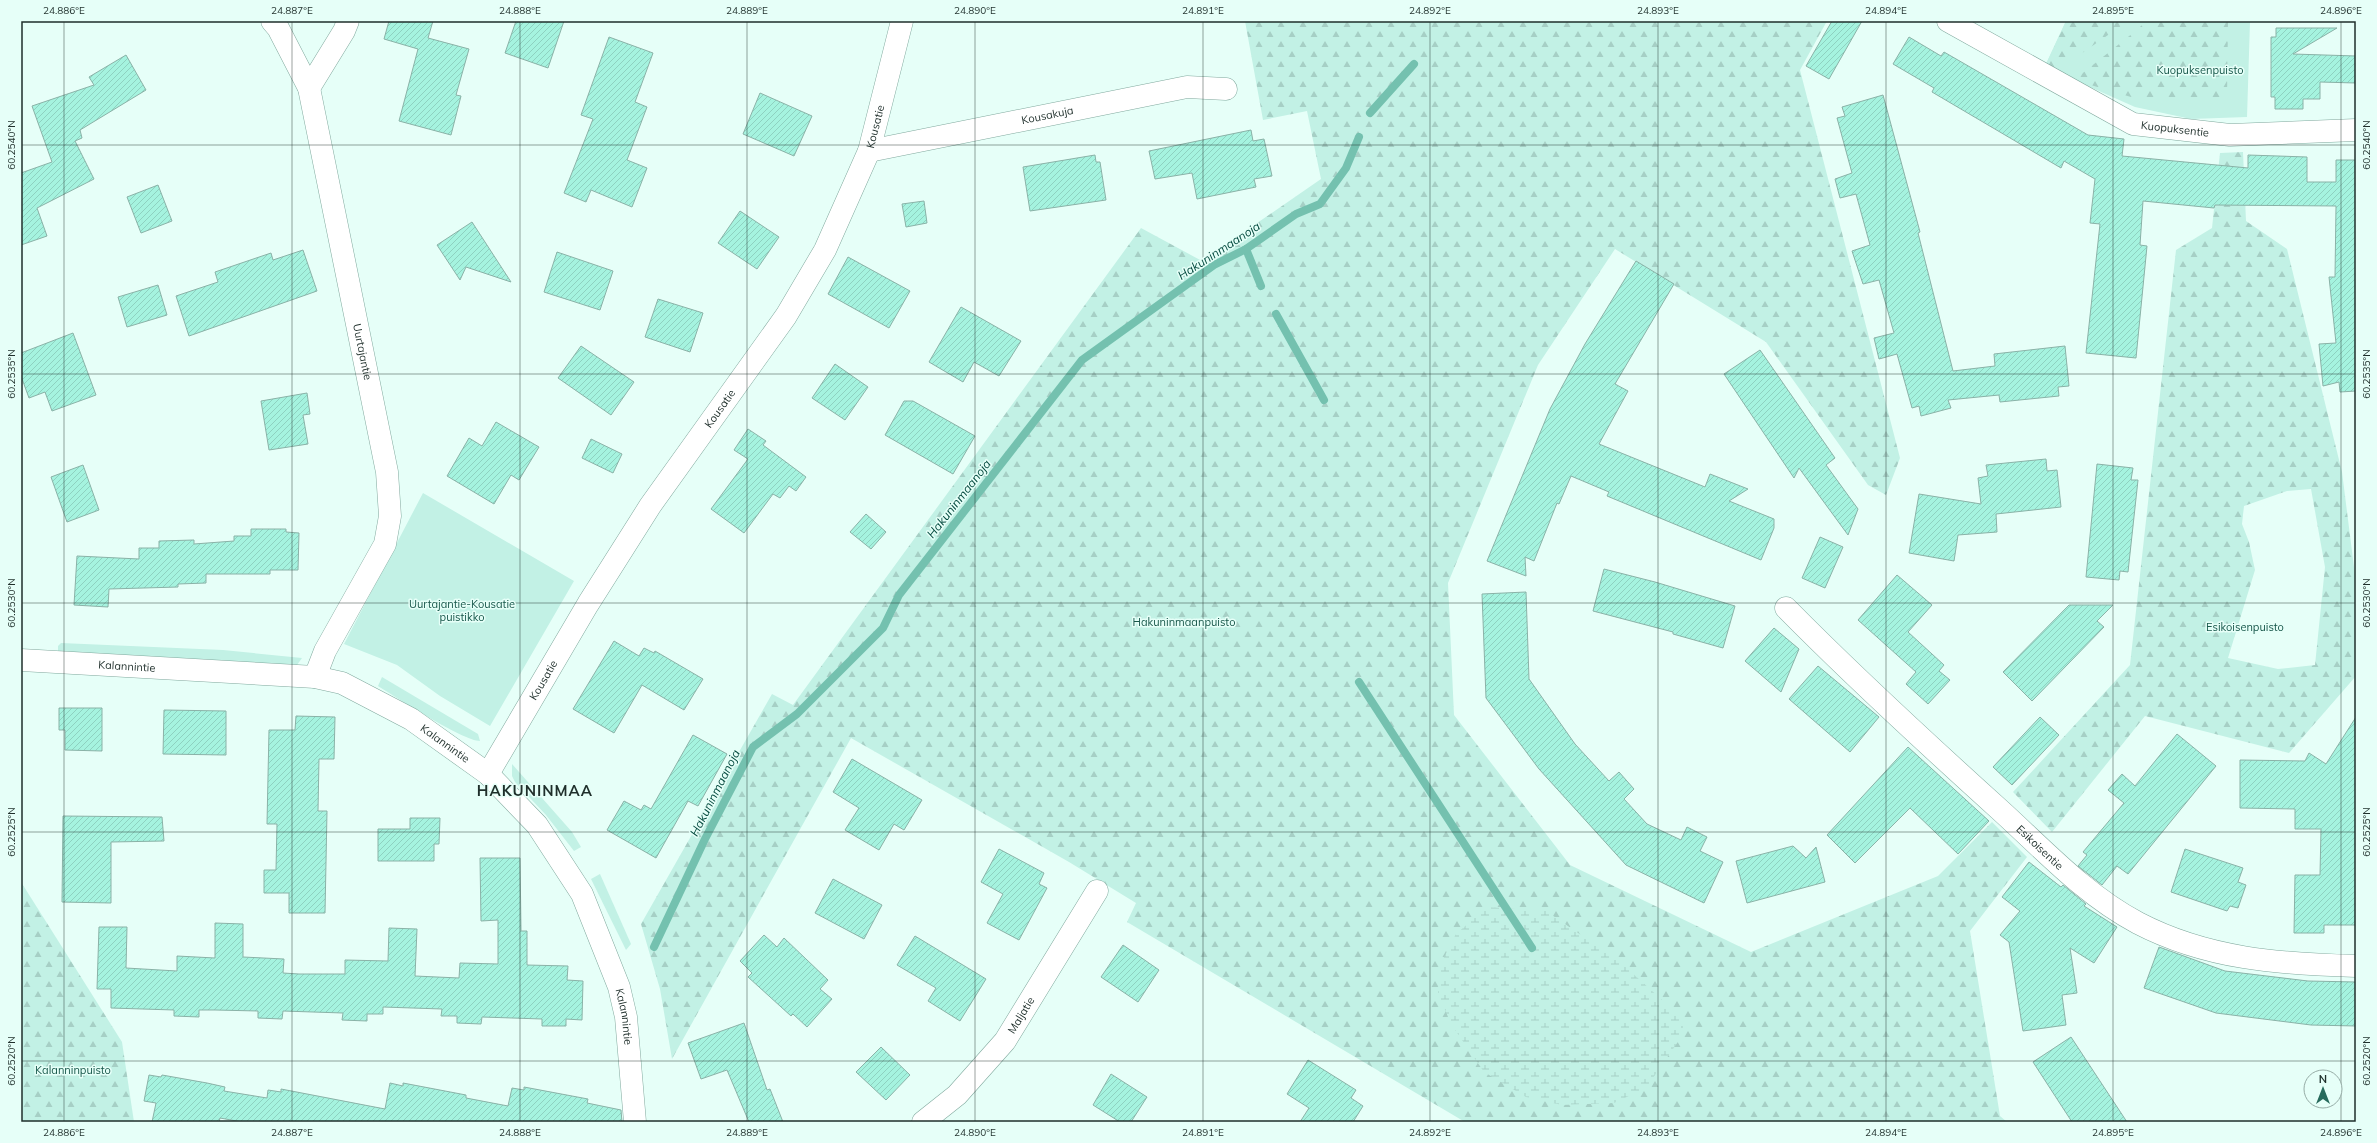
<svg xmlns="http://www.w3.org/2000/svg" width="2377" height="1143" font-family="Mulish,sans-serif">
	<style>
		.green { fill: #c2f1e5 }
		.forest { fill: url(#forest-firs); fill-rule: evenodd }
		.wetland { fill: url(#wetland-marsh) }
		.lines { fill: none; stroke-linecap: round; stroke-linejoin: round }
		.stream { stroke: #74c1af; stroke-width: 8 }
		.building { fill: url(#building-hatch); stroke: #8ab2a7 }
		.minor-casing { stroke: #81a99e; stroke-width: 23 }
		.tertiary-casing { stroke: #81a99e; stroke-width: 23 }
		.minor { stroke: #fff; stroke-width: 22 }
		.tertiary { stroke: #fff; stroke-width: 22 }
		.ticks { fill: none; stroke: #1f2f2b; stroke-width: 1; stroke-opacity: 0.45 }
		.labels { text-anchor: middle; stroke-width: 3; stroke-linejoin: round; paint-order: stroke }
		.park-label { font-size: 11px; fill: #17574a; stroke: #e6fff8 }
		.street-label { font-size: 11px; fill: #1f2f2b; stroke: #e6fff8 }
		.water-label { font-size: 12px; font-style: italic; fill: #064c40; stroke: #e6fff8 }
		.district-label { font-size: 15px; font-weight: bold; letter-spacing: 1px; fill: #1f2f2b; stroke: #e6fff8 }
		.neatline { fill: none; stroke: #1f2f2b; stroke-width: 1.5 }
		.ticks-label { font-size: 10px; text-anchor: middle; fill: #1f2f2b }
	</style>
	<defs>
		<pattern id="forest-firs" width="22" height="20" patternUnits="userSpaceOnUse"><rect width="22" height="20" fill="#c2f1e5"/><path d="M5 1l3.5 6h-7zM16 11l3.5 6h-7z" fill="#a6cfc5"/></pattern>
		<pattern id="wetland-marsh" width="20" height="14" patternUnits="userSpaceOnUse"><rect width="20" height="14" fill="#c2f1e5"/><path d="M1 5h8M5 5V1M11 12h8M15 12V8" fill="none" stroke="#a6cfc5"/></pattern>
		<pattern id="building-hatch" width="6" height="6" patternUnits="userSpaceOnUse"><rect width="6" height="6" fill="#a5f3df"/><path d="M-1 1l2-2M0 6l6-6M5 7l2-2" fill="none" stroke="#8ed1c0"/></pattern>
	</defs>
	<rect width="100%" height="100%" fill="#e6fff8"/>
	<g class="green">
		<path d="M 2066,21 L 2250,21 L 2247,117 L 2191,119 L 2135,107 L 2074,80 L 2046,64 Z"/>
		<path d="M 423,493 L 574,581 L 490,726 L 440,696 L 397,665 L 344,644 Z"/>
		<path d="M 61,643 L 223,650 L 302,658 L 297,665 L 58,653 L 58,646 Z"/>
		<path d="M 382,677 L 478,734 L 480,741 C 463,741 396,697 378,686 Z"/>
		<path d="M 512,764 L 572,832 L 581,847 L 574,851 L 546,815 L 515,782 L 512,776 Z"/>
		<path d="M 600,874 L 631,944 L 626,950 L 591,879 Z"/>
	</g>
	<g class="forest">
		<path d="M 1245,21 L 1827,21 L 1800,70 L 1900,458 L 1886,495 L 1868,485 L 1766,342 L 1615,249 L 1538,365 L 1448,583 L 1454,715 L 1570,865 L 1751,952 L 1938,876 L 1992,822 L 2027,857 L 1970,931 L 2000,1116 L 2007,1122 L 1465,1122 L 1127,922 L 1136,903 L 1069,862 L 851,738 L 672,1059 L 660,989 L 641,924 L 772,694 L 793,705 L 1141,228 L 1202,261 L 1321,179 L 1307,111 L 1263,120 Z"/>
		<path d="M 2066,21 L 2128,21 L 2058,70 L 2046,64 Z"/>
		<path d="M 2146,21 L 2228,21 L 2227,99 L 2141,100 L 2074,80 L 2138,29 Z"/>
		<path d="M 2243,152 L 2246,221 L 2287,249 L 2342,472 L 2356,583 L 2356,676 L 2289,753 L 2145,716 L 2052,832 L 2013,792 L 2130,665 L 2176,250 L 2212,228 L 2220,153 ZM 2311,489 L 2325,567 L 2315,665 L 2278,669 L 2228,658 L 2255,570 L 2249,542 L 2242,524 L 2244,506 L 2287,491 Z"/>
		<path d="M 21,882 L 122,1042 L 134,1122 L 21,1122 Z"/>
	</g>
	<path class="wetland" d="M 1487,907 L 1546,911 L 1619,961 L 1682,1018 L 1683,1027 L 1682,1036 L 1646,1088 L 1614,1103 L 1562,1105 L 1526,1097 L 1484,1072 L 1451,1024 L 1438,993 L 1440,965 L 1456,934 Z"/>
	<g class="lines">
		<g class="stream">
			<path d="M 1370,113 L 1414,64"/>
			<path d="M 1246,249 L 1261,286"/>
			<path d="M 1276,314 L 1324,400"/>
			<path d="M 1359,682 L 1532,948"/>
			<path d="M 654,947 L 705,839 L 753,747 L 797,714 L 883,628 L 899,595 L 1082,360 L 1214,265 L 1246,249 L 1296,214 L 1320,204 L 1346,168 L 1359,137"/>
		</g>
	</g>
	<g class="building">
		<path d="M 389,21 L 433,21 L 428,38 L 469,49 L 456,95 L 461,96 L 451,135 L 399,121 L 418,49 L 384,39 Z"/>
		<path d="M 516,21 L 564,21 L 548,68 L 505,53 Z"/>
		<path d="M 1832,21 L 1862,21 L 1829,79 L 1806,66 Z"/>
		<path d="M 2276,28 L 2337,28 L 2293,54 L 2356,56 L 2356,83 L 2320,82 L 2320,99 L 2303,99 L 2303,109 L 2275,109 L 2275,97 L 2271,97 L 2271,37 L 2276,37 Z"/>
		<path d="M 609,37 L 653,53 L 635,102 L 647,107 L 627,160 L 647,168 L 632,207 L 591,190 L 586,202 L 564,193 L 593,119 L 581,115 Z"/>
		<path d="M 1909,37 L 1941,56 L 1944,52 L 2088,135 L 2124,139 L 2122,156 L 2248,168 L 2248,155 L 2307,157 L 2307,182 L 2336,182 L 2336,160 L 2356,160 L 2356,391 L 2340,392 L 2339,382 L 2323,386 L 2319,344 L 2336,343 L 2329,277 L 2335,277 L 2336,206 L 2215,205 L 2214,208 L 2143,201 L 2140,245 L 2147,246 L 2136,358 L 2086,353 L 2100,224 L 2090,223 L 2095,179 L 2064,161 L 2061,168 L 1932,92 L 1934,88 L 1893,64 Z"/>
		<path d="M 126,55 L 146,90 L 80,130 L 82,138 L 75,141 L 94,179 L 37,208 L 47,236 L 21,245 L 21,173 L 52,162 L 32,106 L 94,85 L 89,77 Z"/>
		<path d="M 760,93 L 812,116 L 794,156 L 743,134 Z"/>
		<path d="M 1883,95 L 1920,232 L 1918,233 L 1953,371 L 1995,366 L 1994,354 L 2065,346 L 2069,386 L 2058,387 L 2059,396 L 2000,402 L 1999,395 L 1948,400 L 1951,408 L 1921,416 L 1919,406 L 1912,408 L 1897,354 L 1879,359 L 1874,338 L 1894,333 L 1879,280 L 1863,284 L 1852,251 L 1870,245 L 1856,194 L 1840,198 L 1835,179 L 1852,173 L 1837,118 L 1845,116 L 1842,107 Z"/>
		<path d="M 1251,130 L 1253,141 L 1264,139 L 1272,176 L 1254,179 L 1256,187 L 1197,199 L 1192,173 L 1155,179 L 1149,151 Z"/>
		<path d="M 1095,155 L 1096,162 L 1100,162 L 1106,200 L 1030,211 L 1023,167 Z"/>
		<path d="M 158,185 L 172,221 L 141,233 L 127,197 Z"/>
		<path d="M 924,201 L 927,223 L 906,227 L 902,204 Z"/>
		<path d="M 740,211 L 779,237 L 757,269 L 718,243 Z"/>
		<path d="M 472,222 L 511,282 L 466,267 L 460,280 L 437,245 Z"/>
		<path d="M 303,250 L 317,291 L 189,336 L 176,296 L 218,282 L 215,272 L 271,253 L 273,260 Z"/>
		<path d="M 557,252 L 613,271 L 600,310 L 544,292 Z"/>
		<path d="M 848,257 L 910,291 L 889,328 L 828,294 Z"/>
		<path d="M 1636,261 L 1674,284 L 1615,384 L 1628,391 L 1599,444 L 1705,487 L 1710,474 L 1748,489 L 1729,501 L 1774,519 L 1774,528 L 1761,560 L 1607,496 L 1609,492 L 1571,476 L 1559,504 L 1557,503 L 1534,561 L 1525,557 L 1526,576 L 1487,561 L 1550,409 L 1585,344 Z"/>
		<path d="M 158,285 L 167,315 L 127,327 L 118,297 Z"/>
		<path d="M 658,299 L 703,313 L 690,352 L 645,337 Z"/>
		<path d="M 961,307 L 1021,341 L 999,376 L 974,362 L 963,382 L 929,362 Z"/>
		<path d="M 73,333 L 96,395 L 52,411 L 45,392 L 29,398 L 21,376 L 21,353 Z"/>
		<path d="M 581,346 L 634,382 L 611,415 L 558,378 Z"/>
		<path d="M 1760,350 L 1835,458 L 1826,465 L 1858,509 L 1848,535 L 1799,468 L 1794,478 L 1724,374 Z"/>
		<path d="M 835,364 L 868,387 L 845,420 L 812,398 Z"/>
		<path d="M 307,393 L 310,414 L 303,415 L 308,444 L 269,450 L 261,401 Z"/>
		<path d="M 904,401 L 913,401 L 975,436 L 953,474 L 885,435 Z"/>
		<path d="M 496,422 L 539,447 L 519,480 L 511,475 L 494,504 L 447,476 L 469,438 L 482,446 Z"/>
		<path d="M 748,429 L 766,441 L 763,445 L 806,477 L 796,491 L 789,486 L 780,498 L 773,494 L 744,533 L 711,509 L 748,459 L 734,450 Z"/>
		<path d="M 591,439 L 622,454 L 613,473 L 582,458 Z"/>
		<path d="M 2046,459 L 2047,471 L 2057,470 L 2061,507 L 1996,514 L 1997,532 L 1958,535 L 1954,561 L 1909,553 L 1919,494 L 1981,504 L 1978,478 L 1988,476 L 1986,465 Z"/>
		<path d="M 2097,464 L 2133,468 L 2131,480 L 2138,480 L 2128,572 L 2120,571 L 2119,580 L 2086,577 Z"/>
		<path d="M 83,465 L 99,510 L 67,522 L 51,477 Z"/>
		<path d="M 866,514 L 886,532 L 871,549 L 850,532 Z"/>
		<path d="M 251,529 L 286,529 L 286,532 L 299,533 L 298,570 L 270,570 L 270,574 L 206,574 L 206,583 L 178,584 L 178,587 L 109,589 L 108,607 L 74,605 L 77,556 L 139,559 L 139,548 L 159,548 L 159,541 L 194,540 L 194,544 L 234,541 L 234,536 L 251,536 Z"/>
		<path d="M 1820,537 L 1843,547 L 1825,588 L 1802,578 Z"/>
		<path d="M 1604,569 L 1655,582 L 1735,606 L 1723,648 L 1673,634 L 1673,632 L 1593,611 Z"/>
		<path d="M 1897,575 L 1932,605 L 1908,632 L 1944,665 L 1939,671 L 1950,680 L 1928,704 L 1906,684 L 1916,672 L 1858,620 Z"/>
		<path d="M 1526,592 L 1529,679 L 1575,744 L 1609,781 L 1619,772 L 1634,789 L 1624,799 L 1647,824 L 1681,840 L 1687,827 L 1707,837 L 1700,851 L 1723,862 L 1704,903 L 1626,865 L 1539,769 L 1486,698 L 1482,594 Z"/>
		<path d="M 2069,605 L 2113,605 L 2097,621 L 2104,627 L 2032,701 L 2003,672 Z"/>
		<path d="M 1774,628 L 1799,649 L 1781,692 L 1745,661 Z"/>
		<path d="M 614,641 L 639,656 L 644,648 L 654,653 L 655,651 L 703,679 L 684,710 L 642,685 L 614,733 L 573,709 Z"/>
		<path d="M 1818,666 L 1879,717 L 1850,752 L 1789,699 Z"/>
		<path d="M 59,708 L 102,708 L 102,751 L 65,750 L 65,730 L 59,730 Z"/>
		<path d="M 164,710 L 226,711 L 226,755 L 163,754 Z"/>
		<path d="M 296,716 L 335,717 L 334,759 L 319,759 L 318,811 L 327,811 L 325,913 L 289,913 L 289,893 L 264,893 L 264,870 L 276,870 L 277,824 L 267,824 L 269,730 L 295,730 Z"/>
		<path d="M 2040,717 L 2059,735 L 2012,785 L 1993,767 Z"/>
		<path d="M 2356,717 L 2356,925 L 2324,925 L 2324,933 L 2294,933 L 2295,875 L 2320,875 L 2321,829 L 2295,829 L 2295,809 L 2240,808 L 2240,760 L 2305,761 L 2309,753 L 2326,764 Z"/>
		<path d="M 2177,734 L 2216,766 L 2128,874 L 2117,866 L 2102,885 L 2078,866 L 2087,855 L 2083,852 L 2124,803 L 2108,790 L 2122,774 L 2135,786 Z"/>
		<path d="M 693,735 L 727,754 L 698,806 L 688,801 L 656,858 L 607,830 L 624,801 L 641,810 L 644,805 L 651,809 Z"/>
		<path d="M 1908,747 L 1989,821 L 1958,854 L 1910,808 L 1855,863 L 1827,835 Z"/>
		<path d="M 852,759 L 922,800 L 904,830 L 894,824 L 879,850 L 845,830 L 859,808 L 833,792 Z"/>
		<path d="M 63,816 L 162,817 L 164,841 L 111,842 L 111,903 L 62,902 Z"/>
		<path d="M 410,818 L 440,818 L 439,844 L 434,844 L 434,861 L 378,861 L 378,829 L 410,829 Z"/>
		<path d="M 1793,846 L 1806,858 L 1816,847 L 1825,882 L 1747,903 L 1736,861 Z"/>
		<path d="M 999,849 L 1044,873 L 1039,884 L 1047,888 L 1019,940 L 987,923 L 1003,894 L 981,882 Z"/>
		<path d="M 2185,849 L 2243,868 L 2238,882 L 2246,885 L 2238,908 L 2230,906 L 2227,911 L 2171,892 Z"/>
		<path d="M 480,858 L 520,858 L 521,931 L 527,931 L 527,965 L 568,966 L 567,980 L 583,981 L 582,1020 L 566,1019 L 566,1026 L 542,1026 L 542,1019 L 482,1017 L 481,1024 L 457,1023 L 457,1016 L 441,1016 L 442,1009 L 383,1007 L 383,1014 L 367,1014 L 367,1021 L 342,1020 L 343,1013 L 283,1011 L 282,1019 L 258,1018 L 258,1011 L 215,1010 L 199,1010 L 199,1017 L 174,1016 L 174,1010 L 111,1008 L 111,989 L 97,989 L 99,927 L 127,927 L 126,968 L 177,971 L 177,956 L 215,958 L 215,923 L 243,924 L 243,957 L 284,959 L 283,973 L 299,974 L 345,974 L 345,960 L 388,961 L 389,928 L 417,929 L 415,976 L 459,978 L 460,963 L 498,964 L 498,920 L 481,921 Z"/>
		<path d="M 2029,862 L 2061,887 L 2063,885 L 2086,904 L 2084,906 L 2117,927 L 2094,963 L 2070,948 L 2077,993 L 2062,995 L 2066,1025 L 2023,1031 L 2009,942 L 2000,935 L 2020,911 L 2002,897 Z"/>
		<path d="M 833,879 L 882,905 L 864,939 L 815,913 Z"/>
		<path d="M 764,935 L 777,947 L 784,938 L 828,980 L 820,989 L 832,999 L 807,1027 L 793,1014 L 791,1016 L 748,977 L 752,973 L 740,961 Z"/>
		<path d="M 915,936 L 986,979 L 960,1021 L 928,1001 L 936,988 L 897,965 Z"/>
		<path d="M 1123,945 L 1159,970 L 1138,1002 L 1101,977 Z"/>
		<path d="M 2159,947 L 2225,971 L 2308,981 L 2356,982 L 2356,1026 L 2311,1025 L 2216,1013 L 2144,988 Z"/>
		<path d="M 744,1023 L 767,1090 L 770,1089 L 783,1122 L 749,1122 L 727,1070 L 701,1079 L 688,1043 Z"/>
		<path d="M 2071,1037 L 2094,1072 L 2127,1122 L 2072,1122 L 2033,1062 Z"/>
		<path d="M 881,1047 L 910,1075 L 886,1100 L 856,1072 Z"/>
		<path d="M 1308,1060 L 1356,1090 L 1351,1098 L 1363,1106 L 1353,1122 L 1300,1122 L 1309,1108 L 1287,1094 Z"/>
		<path d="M 1111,1074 L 1147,1097 L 1131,1122 L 1120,1122 L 1093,1105 Z"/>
		<path d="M 149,1075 L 161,1077 L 162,1075 L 207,1083 L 225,1087 L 224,1091 L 267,1098 L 268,1090 L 281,1092 L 281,1089 L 385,1109 L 390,1083 L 403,1086 L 403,1083 L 466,1095 L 466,1098 L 508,1106 L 512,1088 L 524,1090 L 524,1087 L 588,1099 L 587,1103 L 621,1110 L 622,1122 L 242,1122 L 220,1118 L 219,1122 L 152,1122 L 156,1103 L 144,1101 Z"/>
	</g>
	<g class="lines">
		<defs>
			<g id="minor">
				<path id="s1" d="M 272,21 L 278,28 L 309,88 L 387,472 L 390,516 L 385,544 L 325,651 L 315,677"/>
				<path id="s2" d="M 1948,21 L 2133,124 L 2230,135 L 2356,130"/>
				<path d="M 309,88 L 344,31 L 348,21"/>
				<path id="s3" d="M 869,151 L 1187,87 L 1226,89"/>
				<path id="s4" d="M 1786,608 C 1855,678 1927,744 2000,810 C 2044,850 2085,895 2138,923 C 2207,959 2280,964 2356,966"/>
				<path id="s5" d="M 488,774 L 588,604 L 650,506 L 786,316 L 825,250 L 869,151 L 902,21"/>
				<path id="s6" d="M 923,1122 L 957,1095 L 1005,1041 L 1097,891"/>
			</g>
			<g id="tertiary">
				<path id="s7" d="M 21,660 L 315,677 L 342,683 L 411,719 L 488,774 L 537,825 L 582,894 L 619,987 L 626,1017 L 635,1122"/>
			</g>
		</defs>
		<use href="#minor" class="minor-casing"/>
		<use href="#tertiary" class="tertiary-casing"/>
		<use href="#minor" class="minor"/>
		<use href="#tertiary" class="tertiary"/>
	</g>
	<path class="ticks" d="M 64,21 L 64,1122M 292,21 L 292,1122M 520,21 L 520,1122M 747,21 L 747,1122M 975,21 L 975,1122M 1203,21 L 1203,1122M 1430,21 L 1430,1122M 1658,21 L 1658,1122M 1886,21 L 1886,1122M 2113,21 L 2113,1122M 2341,21 L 2341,1122M 21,145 L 2356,145M 21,374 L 2356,374M 21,603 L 2356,603M 21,832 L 2356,832M 21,1061 L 2356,1061"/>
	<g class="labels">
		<g class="park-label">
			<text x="2200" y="74">Kuopuksenpuisto</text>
			<text x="462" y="608">Uurtajantie-Kousatie<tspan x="462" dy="13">puistikko</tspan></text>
			<text x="1184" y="626">Hakuninmaanpuisto</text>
			<text x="2245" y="631">Esikoisenpuisto</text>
			<text x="73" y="1074">Kalanninpuisto</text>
		</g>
		<g class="street-label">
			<text dy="4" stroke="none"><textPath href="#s3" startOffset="182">Kousakuja</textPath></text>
			<text dy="4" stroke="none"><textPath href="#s5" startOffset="757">Kousatie</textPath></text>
			<text dy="4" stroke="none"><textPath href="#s2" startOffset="254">Kuopuksentie</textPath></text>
			<text dy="4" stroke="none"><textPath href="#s1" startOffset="346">Uurtajantie</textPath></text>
			<text dy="4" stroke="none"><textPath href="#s5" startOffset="433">Kousatie</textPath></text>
			<text dy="4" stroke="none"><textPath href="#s7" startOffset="106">Kalannintie</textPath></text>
			<text dy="4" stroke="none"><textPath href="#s5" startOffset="109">Kousatie</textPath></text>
			<text dy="4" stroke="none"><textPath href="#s7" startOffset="442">Kalannintie</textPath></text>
			<text dy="4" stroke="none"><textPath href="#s4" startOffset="349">Esikoisentie</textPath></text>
			<text dy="4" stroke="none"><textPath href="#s6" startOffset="146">Maljatie</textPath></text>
			<text dy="4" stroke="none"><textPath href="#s7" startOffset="778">Kalannintie</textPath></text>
		</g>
		<g class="water-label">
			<text transform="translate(1219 251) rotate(-33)" y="4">Hakuninmaanoja</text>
			<text transform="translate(959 499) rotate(-52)" y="4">Hakuninmaanoja</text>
			<text transform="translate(715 793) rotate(-63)" y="4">Hakuninmaanoja</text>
		</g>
		<g class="district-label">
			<text x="535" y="796">HAKUNINMAA</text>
		</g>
	</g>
	<rect width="2377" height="1143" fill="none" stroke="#e6fff8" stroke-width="44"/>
	<g transform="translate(2323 1089)"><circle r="19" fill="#e6fff8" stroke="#96aca6"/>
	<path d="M0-3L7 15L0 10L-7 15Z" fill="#276a5c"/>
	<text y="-6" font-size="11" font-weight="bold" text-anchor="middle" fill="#1f2f2b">N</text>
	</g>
	<rect x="22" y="22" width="2333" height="1099" class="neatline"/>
	<g class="ticks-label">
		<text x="64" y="14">24.886°E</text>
		<text x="292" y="14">24.887°E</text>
		<text x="520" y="14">24.888°E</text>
		<text x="747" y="14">24.889°E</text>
		<text x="975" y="14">24.890°E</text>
		<text x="1203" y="14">24.891°E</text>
		<text x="1430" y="14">24.892°E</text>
		<text x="1658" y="14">24.893°E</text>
		<text x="1886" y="14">24.894°E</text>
		<text x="2113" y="14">24.895°E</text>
		<text x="2341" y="14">24.896°E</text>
		<text transform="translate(11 145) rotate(-90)" y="4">60.2540°N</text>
		<text transform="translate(2366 145) rotate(-90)" y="4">60.2540°N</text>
		<text transform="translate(11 374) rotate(-90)" y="4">60.2535°N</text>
		<text transform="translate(2366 374) rotate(-90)" y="4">60.2535°N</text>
		<text transform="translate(11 603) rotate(-90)" y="4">60.2530°N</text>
		<text transform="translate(2366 603) rotate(-90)" y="4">60.2530°N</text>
		<text transform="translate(11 832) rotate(-90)" y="4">60.2525°N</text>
		<text transform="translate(2366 832) rotate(-90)" y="4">60.2525°N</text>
		<text transform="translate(11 1061) rotate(-90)" y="4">60.2520°N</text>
		<text transform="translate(2366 1061) rotate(-90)" y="4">60.2520°N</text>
		<text x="64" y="1136">24.886°E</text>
		<text x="292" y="1136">24.887°E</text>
		<text x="520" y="1136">24.888°E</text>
		<text x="747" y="1136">24.889°E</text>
		<text x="975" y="1136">24.890°E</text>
		<text x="1203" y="1136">24.891°E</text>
		<text x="1430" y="1136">24.892°E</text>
		<text x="1658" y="1136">24.893°E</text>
		<text x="1886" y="1136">24.894°E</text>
		<text x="2113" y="1136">24.895°E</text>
		<text x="2341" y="1136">24.896°E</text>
	</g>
</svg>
